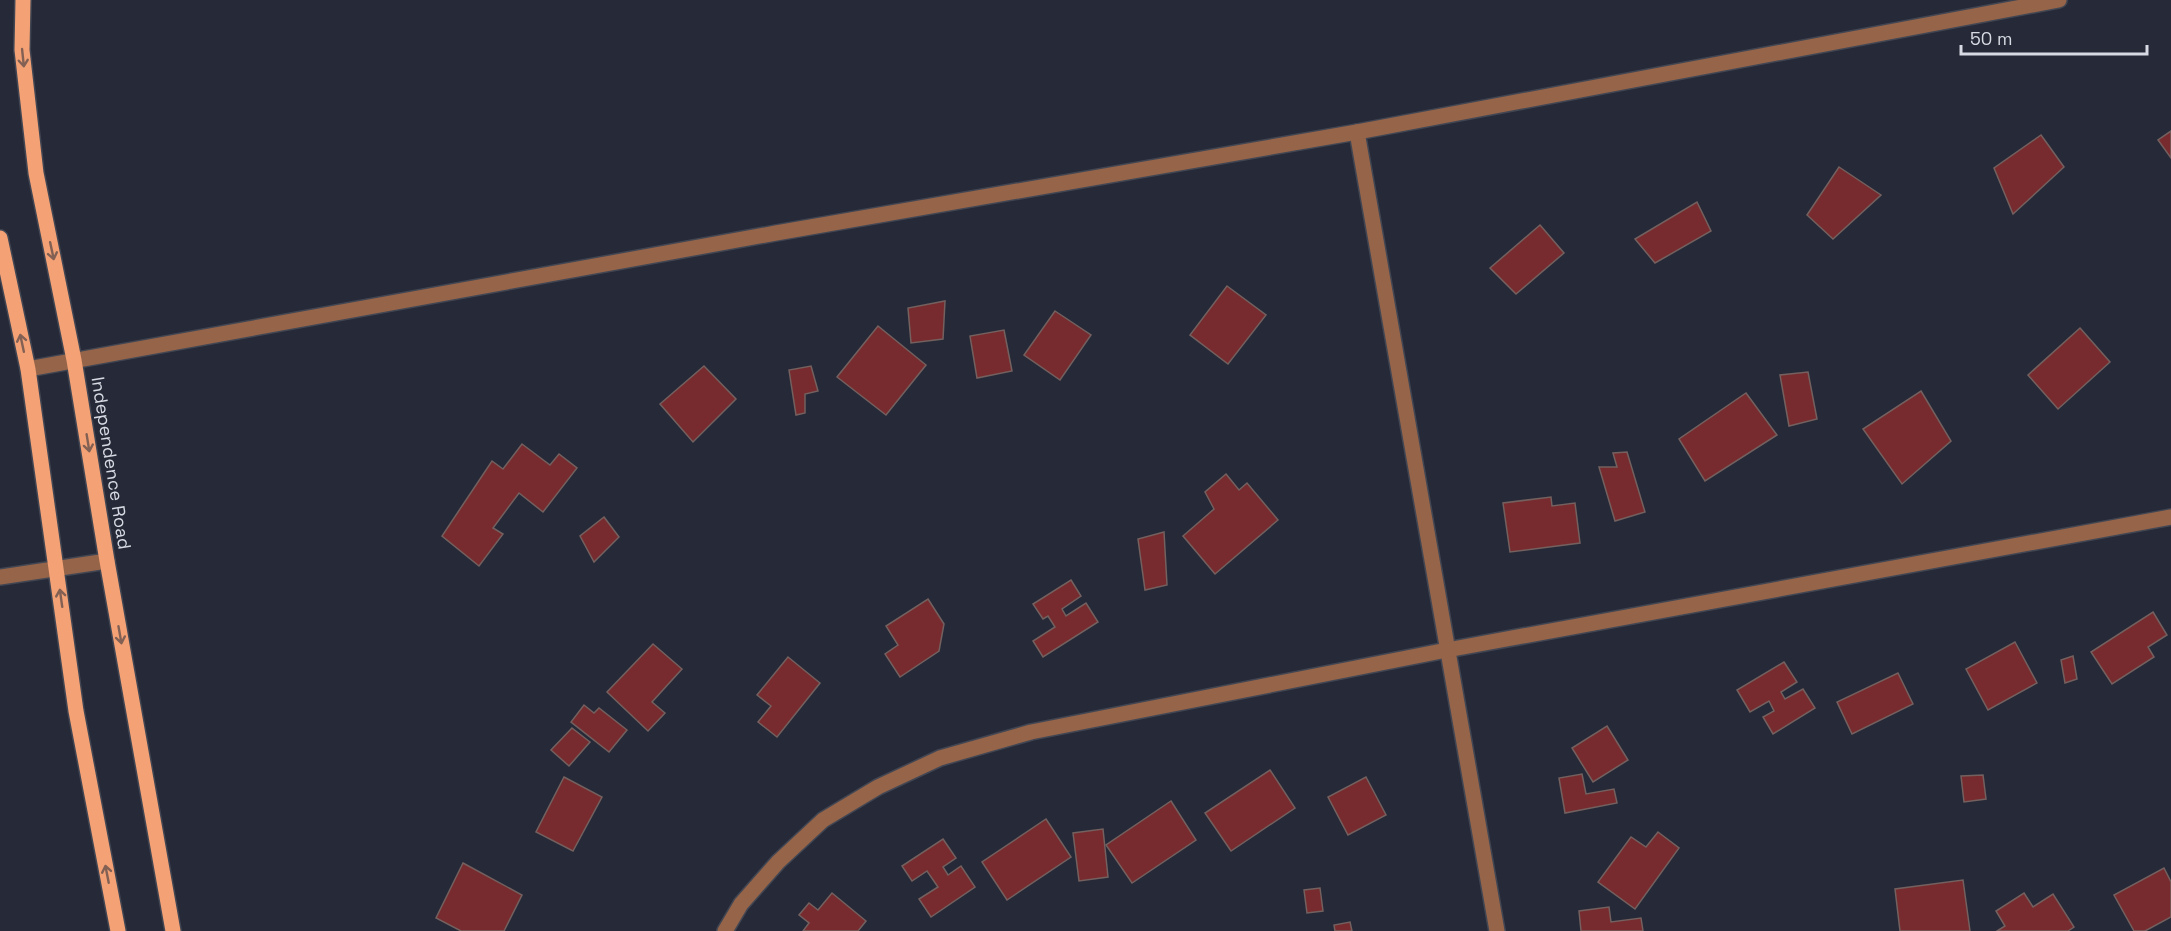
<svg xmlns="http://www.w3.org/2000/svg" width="2171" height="931" font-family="'Space Grotesk',sans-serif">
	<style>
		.building { fill: #782b2e; stroke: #73605f; stroke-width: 1.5 }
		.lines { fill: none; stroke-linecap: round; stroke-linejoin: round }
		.minor-casing { stroke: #424653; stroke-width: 18 }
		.major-casing { stroke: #424653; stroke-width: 18 }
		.minor { stroke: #956449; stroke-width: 15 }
		.major { stroke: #f3a175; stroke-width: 15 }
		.oneway { stroke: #826053 }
		.labels { text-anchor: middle; stroke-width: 4.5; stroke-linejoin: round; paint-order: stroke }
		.street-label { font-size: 18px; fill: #d7dae3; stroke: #262a38 }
	</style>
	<rect width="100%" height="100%" fill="#262a38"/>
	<g class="building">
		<path d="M 2171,131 L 2171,158 L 2158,140 Z"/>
		<path d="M 2041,135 L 2064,167 L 2013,214 L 1994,168 Z"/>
		<path d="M 1839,167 L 1881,195 L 1833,239 L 1807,215 Z"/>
		<path d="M 1697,202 L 1711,231 L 1655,263 L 1635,239 Z"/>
		<path d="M 1540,225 L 1564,253 L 1516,294 L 1490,268 Z"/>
		<path d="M 1227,286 L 1266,315 L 1228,364 L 1190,335 Z"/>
		<path d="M 945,301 L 943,339 L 911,343 L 908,308 Z"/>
		<path d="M 1055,311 L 1091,335 L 1060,380 L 1024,355 Z"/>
		<path d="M 878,326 L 926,365 L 886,415 L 837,377 Z"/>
		<path d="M 2080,328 L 2110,362 L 2058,409 L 2028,375 Z"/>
		<path d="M 1004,330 L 1012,371 L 977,378 L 970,336 Z"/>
		<path d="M 704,366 L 736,399 L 693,442 L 660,404 Z"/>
		<path d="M 811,366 L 818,391 L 805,394 L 805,413 L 796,415 L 789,370 Z"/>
		<path d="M 1808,372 L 1817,419 L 1789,426 L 1780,375 Z"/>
		<path d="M 1921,391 L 1951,441 L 1902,484 L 1863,429 Z"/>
		<path d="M 1746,393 L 1777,435 L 1705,481 L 1679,439 Z"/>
		<path d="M 522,444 L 550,465 L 559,454 L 577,468 L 543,512 L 519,493 L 493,528 L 503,534 L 479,566 L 442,536 L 492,461 L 503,469 Z"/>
		<path d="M 1627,452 L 1645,512 L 1615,521 L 1599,467 L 1617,467 L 1613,453 Z"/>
		<path d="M 1226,474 L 1239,490 L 1247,483 L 1278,520 L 1215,574 L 1183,536 L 1214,509 L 1205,492 Z"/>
		<path d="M 1551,497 L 1552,506 L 1575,503 L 1580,543 L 1510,552 L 1503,503 Z"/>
		<path d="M 604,517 L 619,537 L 594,562 L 580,536 Z"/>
		<path d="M 1164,532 L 1167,585 L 1145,590 L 1138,539 Z"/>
		<path d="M 1071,580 L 1081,596 L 1062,609 L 1066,616 L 1086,603 L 1098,622 L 1043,657 L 1033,641 L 1055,627 L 1048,616 L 1043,619 L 1033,604 Z"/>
		<path d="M 928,599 L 944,624 L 939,651 L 900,677 L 885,654 L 898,645 L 886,626 Z"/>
		<path d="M 2153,612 L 2167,635 L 2148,647 L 2154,657 L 2112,684 L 2091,652 Z"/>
		<path d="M 2015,642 L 2037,683 L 1988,710 L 1966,669 Z"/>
		<path d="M 653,644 L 682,669 L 652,702 L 665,713 L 648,731 L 607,692 Z"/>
		<path d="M 2073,656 L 2077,679 L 2065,683 L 2061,660 Z"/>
		<path d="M 788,657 L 820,683 L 777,737 L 758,722 L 771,706 L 757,695 Z"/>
		<path d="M 1784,662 L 1797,682 L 1781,692 L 1785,699 L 1803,689 L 1815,708 L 1773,734 L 1763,717 L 1774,711 L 1769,701 L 1750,712 L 1737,690 Z"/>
		<path d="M 1898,673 L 1913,704 L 1852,734 L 1837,702 Z"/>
		<path d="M 584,705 L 594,713 L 599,708 L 627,730 L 609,752 L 571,722 Z"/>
		<path d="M 1607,726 L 1628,760 L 1593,782 L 1572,748 Z"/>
		<path d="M 572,728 L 590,742 L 569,766 L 551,750 Z"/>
		<path d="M 1270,770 L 1295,808 L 1231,851 L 1205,813 Z"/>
		<path d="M 1582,774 L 1586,794 L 1614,789 L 1617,803 L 1565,813 L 1559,778 Z"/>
		<path d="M 1983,775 L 1986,799 L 1964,802 L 1961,776 Z"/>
		<path d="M 564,777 L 602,797 L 573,851 L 536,832 Z"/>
		<path d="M 1366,777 L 1386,815 L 1348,835 L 1328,797 Z"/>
		<path d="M 1171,801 L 1196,840 L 1132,883 L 1106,845 Z"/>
		<path d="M 1046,819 L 1071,857 L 1007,900 L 982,862 Z"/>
		<path d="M 1103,829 L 1108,877 L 1079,881 L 1073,833 Z"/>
		<path d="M 1658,832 L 1679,848 L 1635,909 L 1598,882 L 1631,837 L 1646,847 Z"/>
		<path d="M 943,839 L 956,858 L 943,867 L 948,875 L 961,866 L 975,887 L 931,917 L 919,899 L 938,887 L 927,871 L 912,881 L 902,866 Z"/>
		<path d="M 463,863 L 522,895 L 504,931 L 461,931 L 436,918 Z"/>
		<path d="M 2164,868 L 2171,882 L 2171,917 L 2145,931 L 2134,931 L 2114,895 Z"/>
		<path d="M 1963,880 L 1970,931 L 1900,931 L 1895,889 Z"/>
		<path d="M 1320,888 L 1323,911 L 1307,913 L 1304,890 Z"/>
		<path d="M 832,893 L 866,921 L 858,931 L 803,931 L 809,923 L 799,915 L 809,903 L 818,910 Z"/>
		<path d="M 2024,893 L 2033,907 L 2053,894 L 2074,927 L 2068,931 L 1997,931 L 2005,926 L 1996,911 Z"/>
		<path d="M 1609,907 L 1611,922 L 1641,918 L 1643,931 L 1581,931 L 1579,911 Z"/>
		<path d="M 1350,922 L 1352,931 L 1335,931 L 1334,925 Z"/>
	</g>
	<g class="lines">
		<defs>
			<g id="minor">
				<path d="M 1357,132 L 1497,931"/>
				<path d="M 28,369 L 776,233 L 1357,132 L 2059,0"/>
				<path d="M 0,577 L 107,561"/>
				<path d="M 725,931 L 741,904 L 778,862 L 823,820 L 878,787 L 940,758 L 1031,732 L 1447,650 L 2171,517"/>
			</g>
			<g id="major">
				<path d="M 23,0 L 22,50 L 36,173 L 74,360 L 107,561 L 173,931"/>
				<path d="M 0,238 L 28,369 L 76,711 L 118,931"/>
			</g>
		</defs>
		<use href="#minor" class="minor-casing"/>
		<use href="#major" class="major-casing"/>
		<use href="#minor" class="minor"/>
		<use href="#major" class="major"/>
	</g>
	<defs><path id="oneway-shaft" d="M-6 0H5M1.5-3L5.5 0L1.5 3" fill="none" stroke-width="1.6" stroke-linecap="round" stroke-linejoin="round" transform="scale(1.5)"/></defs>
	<g class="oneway">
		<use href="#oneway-shaft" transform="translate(23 58) rotate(84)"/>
		<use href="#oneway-shaft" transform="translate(52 251) rotate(78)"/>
		<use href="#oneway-shaft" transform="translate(22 343) rotate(-102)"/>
		<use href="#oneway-shaft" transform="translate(88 443) rotate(81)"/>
		<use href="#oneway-shaft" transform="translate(61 598) rotate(-98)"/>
		<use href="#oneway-shaft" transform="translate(120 635) rotate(80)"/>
		<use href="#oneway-shaft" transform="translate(107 874) rotate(-101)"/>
	</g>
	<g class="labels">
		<g class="street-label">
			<text transform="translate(111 463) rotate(81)" y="6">Independence Road</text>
		</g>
	</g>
	<path d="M1961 45v9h186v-9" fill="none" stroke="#d7dae3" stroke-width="3"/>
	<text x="1970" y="45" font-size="18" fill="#d7dae3" stroke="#262a38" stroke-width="4.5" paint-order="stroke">50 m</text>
</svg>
